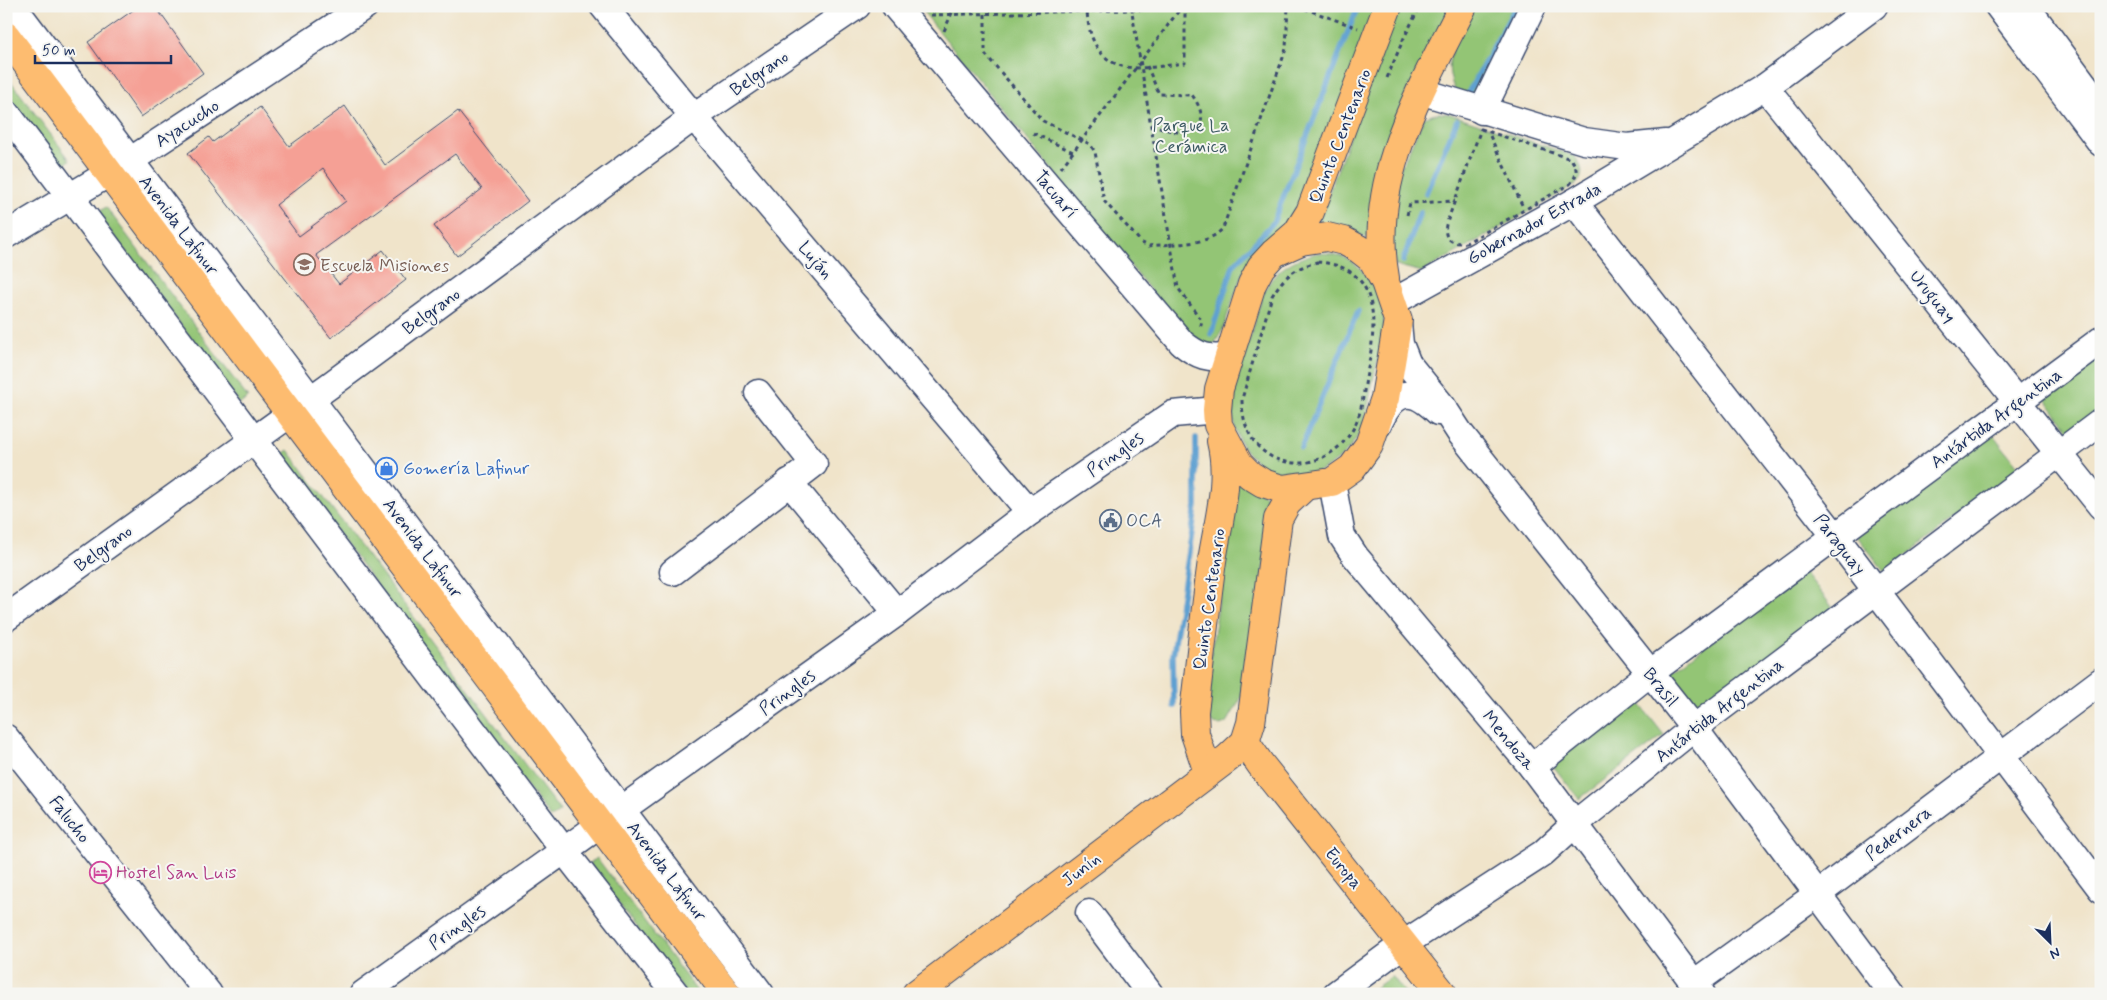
<svg xmlns="http://www.w3.org/2000/svg" width="2107" height="1000" font-family="Mynerve,sans-serif">
	<style>
		.green { fill: #93c575; stroke: #577a6a }
		.lines { fill: none; stroke-linecap: round; stroke-linejoin: round }
		.stream { stroke: #5ea0d1; stroke-width: 5.5 }
		.building { fill: #f5a095; fill-rule: evenodd }
		.minor-casing { stroke: #3b4a6e; stroke-width: 29 }
		.major-casing { stroke: #3b4a6e; stroke-width: 30 }
		.path { stroke: #3b4a6e; stroke-width: 3; stroke-dasharray: 4 4; stroke-linecap: butt }
		.minor { stroke: #fff; stroke-width: 26 }
		.major { stroke: #fdbc70; stroke-width: 28 }
		.labels { text-anchor: middle; stroke-width: 4; stroke-linejoin: round; paint-order: stroke }
		.street-label { font-size: 18px; fill: #1b2f5e; stroke: #f6f6f2 }
		.park-label { font-size: 18px; fill: #3f5c65; stroke: #f6f6f2 }
		.education-label { font-size: 18px; fill: #785e54; stroke: #f6f6f2; text-anchor: start }
		.shop-label { font-size: 18px; fill: #366cbe; stroke: #f6f6f2; text-anchor: start }
		.service-label { font-size: 18px; fill: #4e5e75; stroke: #f6f6f2; text-anchor: start }
		.hotel-label { font-size: 18px; fill: #b23c85; stroke: #f6f6f2; text-anchor: start }
	</style>
	<rect width="100%" height="100%" fill="#f6f6f2"/>
	<filter id="ink" filterUnits="userSpaceOnUse"><feTurbulence type="fractalNoise" baseFrequency=".02" numOctaves="2"/><feDisplacementMap in="SourceGraphic" scale="10" xChannelSelector="R" yChannelSelector="G"/><feConvolveMatrix kernelMatrix="1 2 1 2 8 2 1 2 1" color-interpolation-filters="sRGB"/></filter>
	<filter id="wash" filterUnits="userSpaceOnUse"><feTurbulence type="fractalNoise" baseFrequency=".0096" numOctaves="4" result="noise"/><feDisplacementMap in="SourceGraphic" scale="20" xChannelSelector="R" yChannelSelector="G"/><feGaussianBlur stdDeviation="1.12" result="paint"/><feColorMatrix in="noise" values="0 0 0 0 0 0 0 0 0 0 0 0 0 0 0 0 0 1.4 0 .05"/><feComposite in="paint" operator="in"/></filter>
	<g filter="url(#wash)">
		<rect width="100%" height="100%" fill="#f0e4ca"/>
		<g class="green">
			<path d="M 924,6 L 1378,6 L 1297,218 L 1251,259 L 1242,274 L 1222,331 L 1213,346 L 1196,346 L 925,14 Z"/>
			<path d="M 1397,6 L 1451,6 L 1368,238 L 1346,229 L 1317,226 Z"/>
			<path d="M 1472,6 L 1523,6 L 1478,97 L 1456,92 C 1439,61 1458,34 1472,6 Z"/>
			<path d="M 6,75 L 70,160 L 62,166 L 6,93 Z"/>
			<path d="M 1438,113 L 1450,114 L 1574,156 C 1582,165 1586,176 1575,185 L 1422,272 L 1395,265 L 1390,210 L 1395,181 L 1424,118 Z"/>
			<path d="M 106,207 L 248,398 L 240,404 L 97,213 Z"/>
			<path d="M 1317,253 C 1347,253 1359,263 1374,288 C 1380,301 1384,310 1384,324 C 1383,343 1377,362 1373,380 C 1370,394 1368,410 1363,424 C 1349,462 1309,487 1270,470 C 1261,466 1252,458 1246,451 C 1219,415 1240,370 1252,332 C 1257,315 1261,293 1272,279 C 1284,264 1299,258 1317,253 Z"/>
			<path d="M 2101,350 L 2101,409 L 2070,432 L 2042,394 Z"/>
			<path d="M 1991,432 L 2020,469 L 1885,572 L 1856,535 Z"/>
			<path d="M 288,450 L 560,811 L 551,818 L 280,456 Z"/>
			<path d="M 1236,478 L 1273,500 L 1249,684 L 1228,721 C 1221,726 1217,726 1211,722 L 1209,715 L 1209,671 Z"/>
			<path d="M 1804,571 L 1833,608 L 1698,711 L 1670,673 Z"/>
			<path d="M 1635,698 L 1664,735 L 1579,799 L 1550,762 Z"/>
			<path d="M 597,858 L 699,994 L 686,994 L 589,864 Z"/>
			<path d="M 1392,976 L 1406,994 L 1367,994 Z"/>
		</g>
		<g class="lines">
			<g class="stream">
				<path d="M 1468,93 L 1516,6"/>
				<path d="M 1426,193 L 1457,120"/>
				<path d="M 1403,261 L 1420,212"/>
				<path d="M 1211,334 L 1233,266 L 1273,223 L 1358,6"/>
				<path d="M 1301,448 L 1358,311"/>
				<path d="M 1174,706 L 1173,655 L 1196,506 L 1196,438"/>
			</g>
		</g>
		<g id="blocks">
			<g class="building">
				<path d="M 139,6 L 155,6 L 203,73 L 141,117 L 88,42 Z"/>
				<path d="M 345,106 L 385,165 L 458,111 L 528,201 L 457,256 L 434,226 L 482,189 L 455,154 L 316,255 L 339,284 L 383,250 L 406,280 L 331,338 L 188,153 L 209,137 L 213,142 L 260,107 L 289,146 ZM 323,168 L 346,201 L 299,236 L 276,205 Z"/>
			</g>
		</g>
	</g>
	<g filter="url(#ink)">
		<use href="#blocks" fill-opacity="0" stroke="#3b4a6e" stroke-width="1"/>
		<g class="lines">
			<defs>
				<g id="minor">
					<path d="M 13,6 L 761,994"/>
					<path d="M 603,6 L 694,117 L 1030,512"/>
					<path d="M 895,6 L 1182,343 C 1198,356 1209,360 1229,356"/>
					<path d="M 1998,6 L 2101,143"/>
					<path d="M 2026,6 L 2101,107"/>
					<path d="M 1765,87 L 2101,506"/>
					<path d="M 1420,91 L 1584,141 L 1627,147 L 1666,143"/>
					<path d="M 1482,111 L 1533,6"/>
					<path d="M 6,112 L 565,852 L 676,994"/>
					<path d="M 1574,202 L 1835,536 L 2101,889"/>
					<path d="M 6,235 L 131,160 L 365,6"/>
					<path d="M 1393,302 L 1574,202 L 1765,87 L 1874,6"/>
					<path d="M 1398,323 L 1400,344 L 1408,364 L 1443,407 L 1460,433 L 1694,728 L 1892,994"/>
					<path d="M 1378,425 C 1394,390 1410,385 1438,412"/>
					<path d="M 789,482 L 897,613"/>
					<path d="M 1332,482 L 1342,536 L 1355,556 L 1532,767 L 1702,994"/>
					<path d="M 673,572 L 814,464 L 758,393"/>
					<path d="M 6,618 L 329,386 L 694,117 L 857,6"/>
					<path d="M 6,738 L 209,994"/>
					<path d="M 1532,767 L 1650,673 L 2101,340"/>
					<path d="M 1089,913 L 1150,994"/>
					<path d="M 1694,983 L 1819,893 L 2101,681"/>
					<path d="M 363,994 L 897,613 L 1030,512 L 1173,414 L 1217,410"/>
					<path d="M 1336,994 L 1405,943 L 1542,854 L 1576,823 L 1694,728 L 2101,422"/>
				</g>
				<g id="major">
					<path d="M 6,36 L 727,994"/>
					<path d="M 1274,253 L 1301,241 L 1327,237 L 1344,241 L 1359,249 L 1373,260 L 1385,282 L 1398,320 L 1385,398 L 1369,445 L 1352,468 L 1332,482 L 1282,489 L 1263,483 L 1250,475 L 1239,464 L 1218,425 L 1217,410 L 1219,389 L 1252,284 L 1261,267 L 1274,253 L 1297,233 L 1310,212 L 1388,6"/>
					<path d="M 1385,278 C 1367,180 1420,91 1463,6"/>
					<path d="M 1245,742 L 1261,765 L 1443,994"/>
					<path d="M 1208,772 L 1195,734 L 1194,712 C 1200,662 1205,611 1212,561 C 1218,521 1231,481 1221,441"/>
					<path d="M 916,994 L 1228,758 L 1245,742 L 1251,723 L 1278,519 L 1287,503 L 1304,487"/>
				</g>
			</defs>
			<use href="#minor" class="minor-casing"/>
			<use href="#major" class="major-casing"/>
			<g class="path">
				<path d="M 985,6 L 985,54 L 1043,121 L 1090,144 L 1095,152 L 1104,201 L 1142,243 L 1149,246 C 1171,243 1208,247 1223,228 L 1286,49 L 1288,6"/>
				<path d="M 1087,6 C 1087,33 1096,61 1126,67 C 1144,70 1167,65 1185,63 L 1185,6"/>
				<path d="M 1131,6 L 1178,288 L 1202,321 L 1200,329"/>
				<path d="M 1297,6 L 1358,28"/>
				<path d="M 931,15 L 1288,6"/>
				<path d="M 944,31 L 955,6"/>
				<path d="M 1147,66 L 1159,94 L 1192,95 C 1202,108 1210,132 1184,132 C 1172,133 1161,127 1150,124"/>
				<path d="M 1387,78 L 1403,40 L 1420,6"/>
				<path d="M 1481,129 L 1571,159 C 1578,168 1578,175 1570,184 L 1466,243 C 1453,244 1443,240 1446,225 Z"/>
				<path d="M 1033,133 L 1073,152"/>
				<path d="M 1490,136 L 1523,207"/>
				<path d="M 1061,168 L 1180,9"/>
				<path d="M 1407,215 L 1410,203 L 1455,201"/>
				<path d="M 1317,262 C 1382,266 1377,325 1367,373 C 1364,388 1363,404 1358,418 C 1346,453 1306,474 1272,457 C 1250,445 1242,423 1242,399 L 1272,296 C 1284,276 1295,268 1317,262 Z"/>
			</g>
			<use href="#minor" class="minor"/>
			<use href="#major" class="major"/>
		</g>
	</g>
	<defs>
		<symbol id="school-ring" viewBox="-11 -11 22 22"><circle r="9.5" fill="#f6f6f2" stroke="#8d6e63" stroke-width="1.5"/><path d="M0-5L7-2L0 1L-7-2ZM-4 1L0 2.5L4 1V4Q0 6-4 4Z" fill="#8d6e63"/></symbol>
		<symbol id="shop-ring" viewBox="-11 -11 22 22"><circle r="9.5" fill="#f6f6f2" stroke="#3f7fe0" stroke-width="1.5"/><path d="M-5-2.5h2.3a2.7 3.5 0 0 1 5.4 0H5L5.5 6h-11ZM-1.5-2.5h3a1.5 2.3 0 0 0-3 0Z" fill="#3f7fe0"/></symbol>
		<symbol id="civic-ring" viewBox="-11 -11 22 22"><circle r="9.5" fill="#f6f6f2" stroke="#5c6f8a" stroke-width="1.5"/><path d="M-.6-6.5H3V-4.5H.6V-3L4-1V1h2V6H-6V1h2V-1L-.6-3ZM-1.2 2.5V6h2.4V2.5Z" fill="#5c6f8a"/></symbol>
		<symbol id="hotel-ring" viewBox="-11 -11 22 22"><circle r="9.5" fill="#f6f6f2" stroke="#d1479c" stroke-width="1.5"/><path d="M-6-4.5h1.5V1H6V5H4.5V3h-9V5H-6ZM-4 0a1.8 1.8 0 1 1 3.6 0ZM.5 0V-2.5h3Q6-2.5 6 0Z" fill="#d1479c"/></symbol>
	</defs>
	<g fill-rule="evenodd">
		<use href="#school-ring" x="292" y="252" width="25" height="25"/>
		<use href="#shop-ring" x="374" y="456" width="25" height="25"/>
		<use href="#civic-ring" x="1098" y="508" width="25" height="25"/>
		<use href="#hotel-ring" x="88" y="860" width="25" height="25"/>
	</g>
	<g class="labels">
		<g class="street-label">
			<text transform="translate(759 73) rotate(-34)" y="6">Belgrano</text>
			<text transform="translate(187 123) rotate(-33)" y="6">Ayacucho</text>
			<text transform="translate(1340 136) rotate(-69)" y="6">Quinto Centenario</text>
			<text transform="translate(1056 194) rotate(50)" y="6">Tacuarí</text>
			<text transform="translate(1534 223) rotate(-29)" y="6">Gobernador Estrada</text>
			<text transform="translate(179 225) rotate(53)" y="6">Avenida Lafinur</text>
			<text transform="translate(816 260) rotate(50)" y="6">Luján</text>
			<text transform="translate(1933 296) rotate(51)" y="6">Uruguay</text>
			<text transform="translate(431 311) rotate(-36)" y="6">Belgrano</text>
			<text transform="translate(1996 418) rotate(-36)" y="6">Antártida Argentina</text>
			<text transform="translate(1115 454) rotate(-35)" y="6">Pringles</text>
			<text transform="translate(1840 544) rotate(52)" y="6">Paraguay</text>
			<text transform="translate(103 548) rotate(-36)" y="6">Belgrano</text>
			<text transform="translate(423 548) rotate(53)" y="6">Avenida Lafinur</text>
			<text transform="translate(1209 599) rotate(-82)" y="6">Quinto Centenario</text>
			<text transform="translate(1661 687) rotate(51)" y="6">Brasil</text>
			<text transform="translate(787 692) rotate(-36)" y="6">Pringles</text>
			<text transform="translate(1719 710) rotate(-38)" y="6">Antártida Argentina</text>
			<text transform="translate(1509 740) rotate(50)" y="6">Mendoza</text>
			<text transform="translate(70 819) rotate(52)" y="6">Falucho</text>
			<text transform="translate(1898 833) rotate(-37)" y="6">Pedernera</text>
			<text transform="translate(1344 868) rotate(51)" y="6">Europa</text>
			<text transform="translate(1081 869) rotate(-37)" y="6">Junín</text>
			<text transform="translate(667 871) rotate(53)" y="6">Avenida Lafinur</text>
			<text transform="translate(457 927) rotate(-35)" y="6">Pringles</text>
		</g>
		<g class="park-label">
			<text x="1191" y="131">Parque La<tspan x="1191" dy="21">Cerámica</tspan></text>
		</g>
		<g class="education-label">
			<text x="320" y="271">Escuela Misiones</text>
		</g>
		<g class="shop-label">
			<text x="403" y="474">Gomería Lafinur</text>
		</g>
		<g class="service-label">
			<text x="1126" y="526">OCA</text>
		</g>
		<g class="hotel-label">
			<text x="116" y="878">Hostel San Luis</text>
		</g>
	</g>
	<rect width="2107" height="1000" fill="none" stroke="#f6f6f2" stroke-width="25"/>
	<g transform="translate(2050 942) rotate(156)" stroke="#f6f6f2" stroke-width="4" paint-order="stroke">
	<path d="M0-4L9 19L0 12L-9 19Z" fill="#1b2f5e"/>
	<text y="-8" font-size="14" font-weight="bold" text-anchor="middle" fill="#1b2f5e">N</text>
	</g>
	<path d="M35 55v8h136v-8" fill="none" stroke="#1b2f5e" stroke-width="2.5"/>
	<text x="42" y="55" font-size="15" fill="#1b2f5e" stroke="#f6f6f2" stroke-width="4" paint-order="stroke">50 m</text>
</svg>
